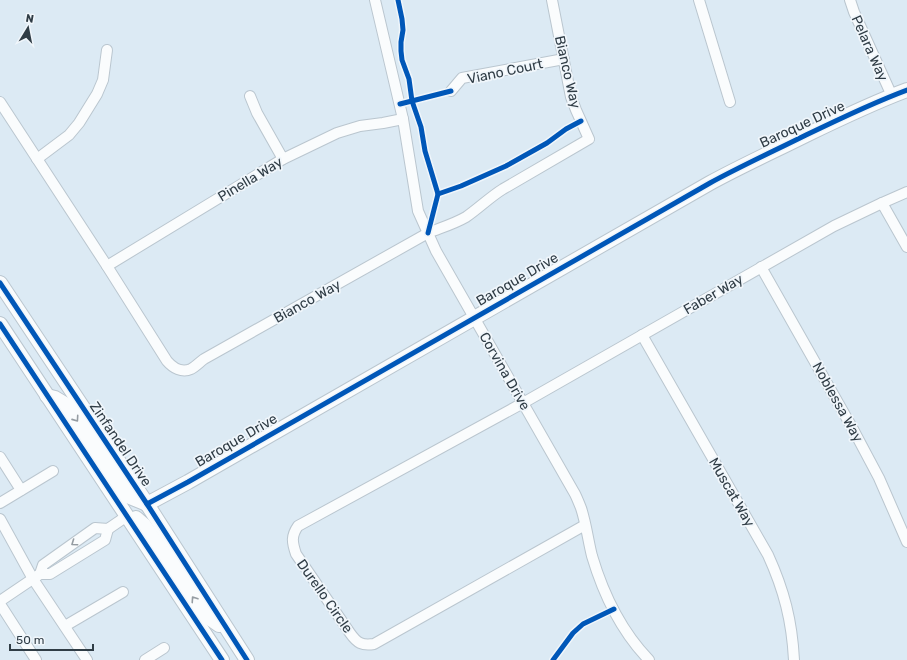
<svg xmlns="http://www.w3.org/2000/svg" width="907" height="660" font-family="Rubik,sans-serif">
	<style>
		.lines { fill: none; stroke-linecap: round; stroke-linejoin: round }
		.street-casing { stroke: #bac6cf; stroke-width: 12 }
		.secondary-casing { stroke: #bac6cf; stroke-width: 16 }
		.street { stroke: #fafcfd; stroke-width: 10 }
		.secondary { stroke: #fafcfd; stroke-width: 14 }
		.cycleway-casing { stroke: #f0f6fb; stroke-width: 8 }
		.cycleway { stroke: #0057b8; stroke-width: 5 }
		.oneway { stroke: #959ca2 }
		.labels { text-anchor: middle; stroke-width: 3.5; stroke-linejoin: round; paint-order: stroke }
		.street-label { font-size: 14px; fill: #303d46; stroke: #f0f6fb }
	</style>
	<rect width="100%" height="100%" fill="#dceaf4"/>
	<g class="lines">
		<defs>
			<g id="street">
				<path d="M 375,0 L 403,119 L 418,211 L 436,251 L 575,494 C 577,498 579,503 581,508 C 586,523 588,540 592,556 C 603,593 622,632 649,660"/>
				<path d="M 699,0 L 730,102"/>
				<path d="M 850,0 L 854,12 L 892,96"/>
				<path d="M 451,91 L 462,78 L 564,59"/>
				<path d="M 250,96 L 257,113 L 283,159"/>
				<path d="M 0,102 L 107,266 L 167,361 C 173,368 182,373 191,369 C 195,367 200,362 204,359 L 428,233 C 440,228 454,224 466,217 C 479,208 490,197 503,189 L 589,139 L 576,110 L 571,97 L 552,0"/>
				<path d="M 37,159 L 69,135 L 79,123 L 97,94 L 103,80 L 107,50"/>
				<path d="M 882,203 L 907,247"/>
				<path d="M 107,266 L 283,159 L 337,133 L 360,126 L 383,123 L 403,119"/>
				<path d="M 761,267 L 854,431 L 879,478 L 907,542"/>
				<path d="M 642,335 L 768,555 C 784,590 792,621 794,660"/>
				<path d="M 0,457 L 21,490"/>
				<path d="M 0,503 L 53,471"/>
				<path d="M 0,519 L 33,579 L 87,660"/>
				<path d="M 585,525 L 374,644 C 362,646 357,643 350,633 L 296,554 C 292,542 291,536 298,526 L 523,403 L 834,226 L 882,203 L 907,192"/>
				<path d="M 40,574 L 43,565 L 95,528 L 108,529 L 127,516"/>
				<path d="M 0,601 L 40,574 L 50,574 L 105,540 L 108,529"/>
				<path d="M 0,604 L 36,660"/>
				<path d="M 65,626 L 123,592"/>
				<path d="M 145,660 L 164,648"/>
			</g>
			<g id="secondary">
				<path d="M 0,283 L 147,504 L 247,660"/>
				<path d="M 0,324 L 222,660"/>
				<path d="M 47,396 L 55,398 L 65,404 L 109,468 L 121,488 L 130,497 L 147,504"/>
				<path d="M 147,504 L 188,482 L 710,183 C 741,166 774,151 806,135 C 839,119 872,103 907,90"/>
				<path d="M 136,518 L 144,525 L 149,532 L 199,607 L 209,618 L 219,625"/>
			</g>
		</defs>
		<use href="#street" class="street-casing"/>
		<use href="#secondary" class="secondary-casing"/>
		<use href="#street" class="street"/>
		<use href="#secondary" class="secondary"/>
		<defs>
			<g id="cycleway">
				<path d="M 398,0 L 402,19 L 403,30 L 401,42 L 401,51 L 402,60 L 409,79 L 412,101 L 421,127 L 425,151 L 438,194 L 428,233"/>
				<path d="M 400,104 L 451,91"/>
				<path d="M 438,194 L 461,186 L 506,166 L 547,143 L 566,129 L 581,121"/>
				<path d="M 0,283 L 147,504 L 247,660"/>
				<path d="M 0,324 L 222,660"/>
				<path d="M 147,504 L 188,482 L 710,183 C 741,166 774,151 806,135 C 839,119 872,103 907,90"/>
				<path d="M 553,660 L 573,633 L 583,624 L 614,609"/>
			</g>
		</defs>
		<use href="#cycleway" class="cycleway-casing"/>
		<use href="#cycleway" class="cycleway"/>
	</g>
	<defs><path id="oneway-chevron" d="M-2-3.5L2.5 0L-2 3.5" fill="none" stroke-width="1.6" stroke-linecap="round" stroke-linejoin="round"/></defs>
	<g class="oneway">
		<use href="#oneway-chevron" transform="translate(76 419) rotate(55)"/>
		<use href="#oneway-chevron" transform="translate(74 543) rotate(145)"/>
		<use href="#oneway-chevron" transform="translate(194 599) rotate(-124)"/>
	</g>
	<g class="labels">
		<g class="street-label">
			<text transform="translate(870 48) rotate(66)" y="5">Pelara Way</text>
			<text transform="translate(505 71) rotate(-12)" y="5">Viano Court</text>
			<text transform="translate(568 72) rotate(77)" y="5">Bianco Way</text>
			<text transform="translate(802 124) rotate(-25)" y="5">Baroque Drive</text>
			<text transform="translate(250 179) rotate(-31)" y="5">Pinella Way</text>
			<text transform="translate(517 279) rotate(-30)" y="5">Baroque Drive</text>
			<text transform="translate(713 294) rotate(-30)" y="5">Faber Way</text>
			<text transform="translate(307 301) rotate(-29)" y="5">Bianco Way</text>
			<text transform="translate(505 371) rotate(60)" y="5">Corvina Drive</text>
			<text transform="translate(838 402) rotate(61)" y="5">Noblessa Way</text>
			<text transform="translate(236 440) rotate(-30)" y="5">Baroque Drive</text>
			<text transform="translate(121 444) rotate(56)" y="5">Zinfandel Drive</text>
			<text transform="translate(732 492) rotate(60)" y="5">Muscat Way</text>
			<text transform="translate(325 596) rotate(55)" y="5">Durello Circle</text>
		</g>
	</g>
	<g transform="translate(28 28) rotate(10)" stroke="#f0f6fb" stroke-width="3" paint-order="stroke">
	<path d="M0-3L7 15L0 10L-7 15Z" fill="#303d46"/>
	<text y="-6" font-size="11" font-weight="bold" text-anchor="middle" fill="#303d46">N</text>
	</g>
	<path d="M10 644v6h83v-6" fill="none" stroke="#303d46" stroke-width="2"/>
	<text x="16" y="644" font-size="12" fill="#303d46" stroke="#f0f6fb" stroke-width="3" paint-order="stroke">50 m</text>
</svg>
